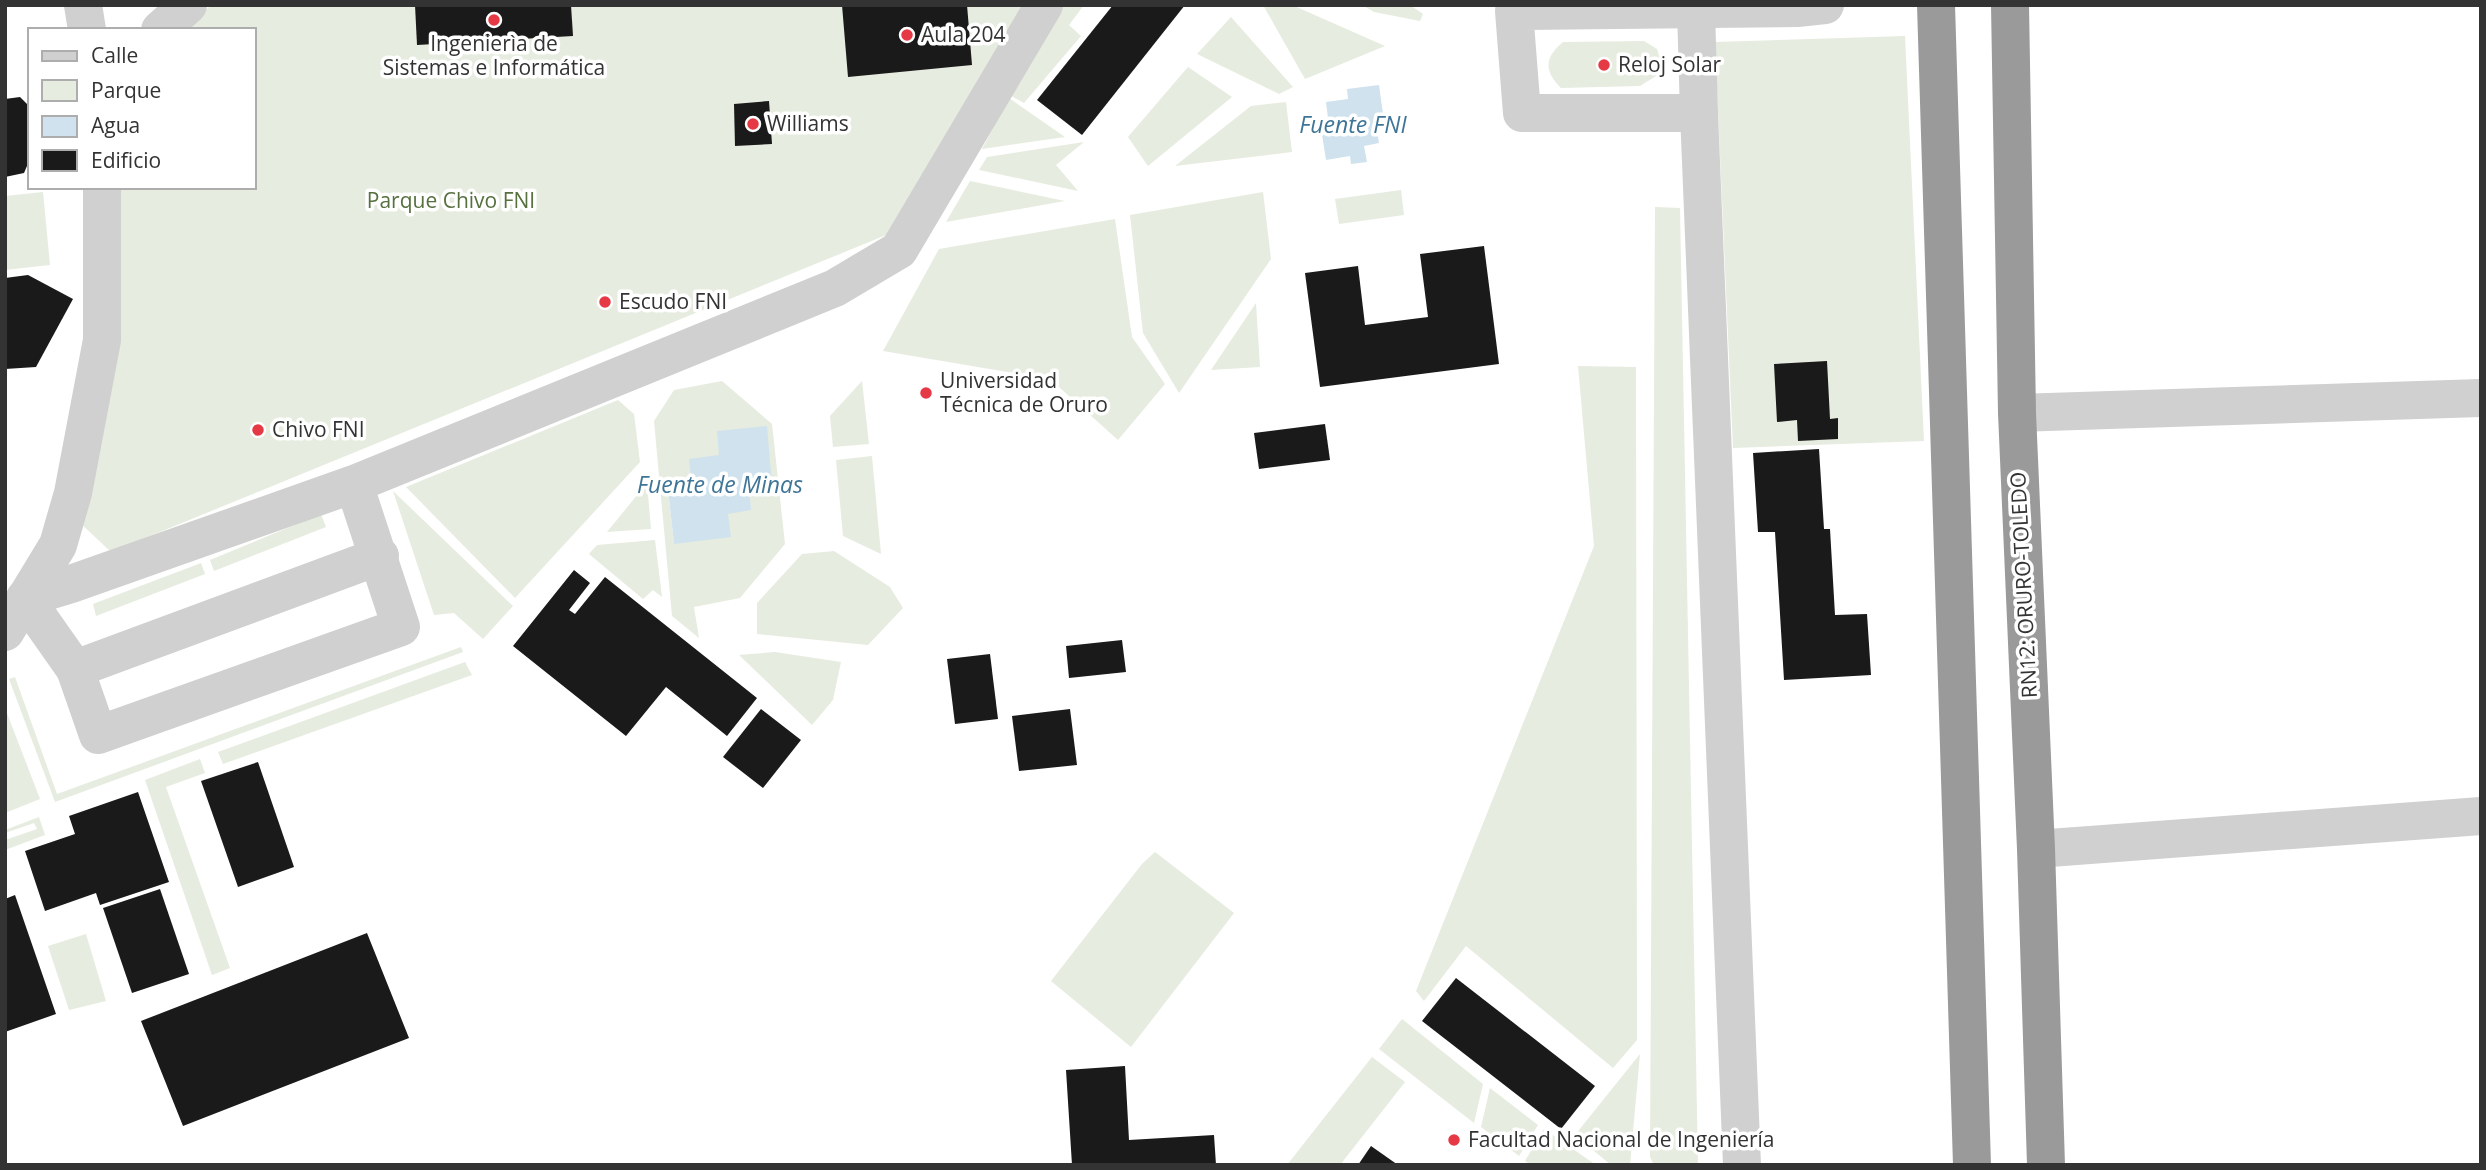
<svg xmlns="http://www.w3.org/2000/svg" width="2486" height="1170" font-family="'Open Sans',sans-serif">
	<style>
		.green { fill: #e6ecdf; fill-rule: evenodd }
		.water { fill: #cfe2ee }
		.building { fill: #1a1a1a }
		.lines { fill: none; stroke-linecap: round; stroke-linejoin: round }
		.minor { stroke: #d0d0d0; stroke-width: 38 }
		.highway { stroke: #9a9a9a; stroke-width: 38 }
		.poi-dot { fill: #e63946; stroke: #fff; stroke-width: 2.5 }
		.labels { text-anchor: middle; stroke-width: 7; stroke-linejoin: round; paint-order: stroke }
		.poi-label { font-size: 21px; fill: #333; stroke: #fff; text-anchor: start }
		.park-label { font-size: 21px; fill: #56703f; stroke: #fff }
		.street-label { font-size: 21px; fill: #333; stroke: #fff }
		.water-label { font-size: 23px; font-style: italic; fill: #3f7597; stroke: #fff }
	</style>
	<rect width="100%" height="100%" fill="#fff"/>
	<g class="green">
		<path d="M 212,5 L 1031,5 L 896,231 L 111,552 L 77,520 L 117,187 L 254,187 L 254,30 L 178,30 Z"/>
		<path d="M 1057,5 L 1084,5 L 1069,25 L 1081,36 L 1024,103 L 1008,94 Z"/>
		<path d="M 1263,5 L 1292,5 L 1385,46 L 1305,79 Z"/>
		<path d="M 1362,5 L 1410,5 L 1423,14 L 1420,21 L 1374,12 Z"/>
		<path d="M 1231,17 L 1293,87 L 1279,94 L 1197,54 Z"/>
		<path d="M 1905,36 L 1924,441 L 1733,448 L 1715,42 Z"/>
		<path d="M 1644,41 L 1657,49 L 1661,62 L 1656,76 L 1640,86 L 1561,88 C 1544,71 1544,58 1563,42 Z"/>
		<path d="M 1188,67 L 1232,97 L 1148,166 L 1128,137 Z"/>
		<path d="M 1009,98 L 1065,137 L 982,149 Z"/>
		<path d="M 1286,102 L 1292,152 L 1175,166 L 1251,106 Z"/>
		<path d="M 1084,142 L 1056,165 L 1078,191 L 979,170 L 987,157 Z"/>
		<path d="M 970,181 L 1065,201 L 946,222 Z"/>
		<path d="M 1401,190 L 1404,215 L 1339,224 L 1335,199 Z"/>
		<path d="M 43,192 L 50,265 L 5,270 L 5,196 Z"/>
		<path d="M 1263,192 L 1271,259 L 1179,393 L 1143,333 L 1130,215 Z"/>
		<path d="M 1655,207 L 1680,208 L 1698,1165 L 1654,1165 L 1650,1157 Z"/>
		<path d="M 1115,219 L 1132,337 L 1165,384 L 1118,440 L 1050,379 L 883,351 L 939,249 Z"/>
		<path d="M 1256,303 L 1260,367 L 1211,370 Z"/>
		<path d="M 1578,366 L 1636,367 L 1637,1040 L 1613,1068 L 1466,946 L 1424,1001 L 1416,991 L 1594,546 Z"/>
		<path d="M 722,381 L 772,424 L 785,544 L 740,598 L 694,607 L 699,638 L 672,616 L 654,421 L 674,390 ZM 720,455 L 674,543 L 668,490 L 692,486 Z"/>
		<path d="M 862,381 L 869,444 L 833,447 L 830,416 Z"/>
		<path d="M 618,400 L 634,414 L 640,462 L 515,598 L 406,487 Z"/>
		<path d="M 872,456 L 881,554 L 843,536 L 836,460 Z"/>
		<path d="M 647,483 L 651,529 L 607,532 Z"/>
		<path d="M 393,491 L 513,606 L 483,639 L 454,613 L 434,615 Z"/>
		<path d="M 321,514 L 326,527 L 214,571 L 210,560 Z"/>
		<path d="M 655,540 L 662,597 L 653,590 L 643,599 L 589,554 L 597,545 Z"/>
		<path d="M 834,551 L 890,587 L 903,608 L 868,645 L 757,634 L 757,603 L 802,554 Z"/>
		<path d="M 201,563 L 205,574 L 96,616 L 93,604 Z"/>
		<path d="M 461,647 L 463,652 L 55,802 L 9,679 L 15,677 L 57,794 Z"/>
		<path d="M 775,652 L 841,662 L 833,700 L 812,725 L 739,655 Z"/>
		<path d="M 465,662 L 472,675 L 223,764 L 218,752 Z"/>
		<path d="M 5,708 L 40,799 L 5,813 Z"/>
		<path d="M 200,759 L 205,773 L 166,787 L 230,968 L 212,975 L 145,780 Z"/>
		<path d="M 39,817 L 45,835 L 5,850 L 5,840 L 37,829 L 34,823 L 5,833 L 5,830 Z"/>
		<path d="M 1155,852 L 1234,913 L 1131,1047 L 1051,981 L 1142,864 Z"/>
		<path d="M 86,934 L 106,1001 L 69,1010 L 48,946 Z"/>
		<path d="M 1402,1019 L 1483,1084 L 1474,1123 L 1379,1049 Z"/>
		<path d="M 1640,1054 L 1630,1165 L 1611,1165 L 1575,1135 Z"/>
		<path d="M 1372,1057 L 1405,1082 L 1340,1165 L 1287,1165 Z"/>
		<path d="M 1490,1088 L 1538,1125 L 1519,1156 L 1481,1127 Z"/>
		<path d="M 1544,1129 L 1596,1165 L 1531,1165 L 1525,1161 Z"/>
	</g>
	<g class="water">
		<path d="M 1379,85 L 1384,121 L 1376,123 L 1379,143 L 1364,146 L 1367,162 L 1351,164 L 1350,156 L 1326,160 L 1321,128 L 1329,126 L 1326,102 L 1348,99 L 1347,89 Z"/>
		<path d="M 767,426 L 772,485 L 749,489 L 751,510 L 728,514 L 731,537 L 674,544 L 668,489 L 692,486 L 689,459 L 719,455 L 717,431 Z"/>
	</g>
	<g class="building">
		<path d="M 415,5 L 571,5 L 573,36 L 417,45 Z"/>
		<path d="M 842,5 L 967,5 L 972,65 L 848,77 Z"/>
		<path d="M 1113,5 L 1185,5 L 1082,135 L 1037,100 Z"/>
		<path d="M 20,97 L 30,107 L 30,159 L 24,173 L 5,177 L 5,99 Z"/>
		<path d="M 769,101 L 772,144 L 735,146 L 734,104 Z"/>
		<path d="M 1484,246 L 1499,364 L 1320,387 L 1305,273 L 1358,266 L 1365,325 L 1428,317 L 1420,254 Z"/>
		<path d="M 28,275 L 73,299 L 36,367 L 5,369 L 5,278 Z"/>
		<path d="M 1827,361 L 1830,419 L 1838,418 L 1838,439 L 1798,441 L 1797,420 L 1777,422 L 1774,364 Z"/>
		<path d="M 1325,424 L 1330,460 L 1259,469 L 1254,433 Z"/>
		<path d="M 1819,449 L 1824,529 L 1830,529 L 1835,615 L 1867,614 L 1871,675 L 1784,680 L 1775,532 L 1758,532 L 1753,453 Z"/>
		<path d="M 574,570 L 590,583 L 569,610 L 575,614 L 605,577 L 757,698 L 727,736 L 666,687 L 626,736 L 513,646 Z"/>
		<path d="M 1122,640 L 1126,672 L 1069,678 L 1066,646 Z"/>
		<path d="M 990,654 L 998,719 L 955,724 L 947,659 Z"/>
		<path d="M 761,709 L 801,740 L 763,788 L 723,757 Z"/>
		<path d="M 1070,709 L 1077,765 L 1019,771 L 1012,716 Z"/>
		<path d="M 258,762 L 294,867 L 238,887 L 201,781 Z"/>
		<path d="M 138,792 L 169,882 L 100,905 L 96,893 L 45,911 L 25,851 L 75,834 L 69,816 Z"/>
		<path d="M 160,889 L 189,974 L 132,993 L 103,908 Z"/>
		<path d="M 15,895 L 56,1014 L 5,1032 L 5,899 Z"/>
		<path d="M 367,933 L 409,1038 L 183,1126 L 141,1021 Z"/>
		<path d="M 1456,978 L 1595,1086 L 1561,1129 L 1422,1021 Z"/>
		<path d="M 1125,1066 L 1129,1140 L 1214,1135 L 1216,1165 L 1072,1165 L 1066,1070 Z"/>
		<path d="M 1371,1146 L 1398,1165 L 1358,1165 Z"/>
	</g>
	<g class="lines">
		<g class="minor">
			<path d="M 83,5 L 87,30"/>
			<path d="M 1696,10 L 1699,113 L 1742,1165"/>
			<path d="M 160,30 L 188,5"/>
			<path d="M 1699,113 L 1522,113 L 1514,11 L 1797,8 L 1825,5"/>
			<path d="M 2017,413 L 2481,398"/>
			<path d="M 354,484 L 401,627 L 98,735 L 75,669 L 25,598 L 71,584 L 354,484 L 835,288 L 899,250 L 1044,5"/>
			<path d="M 5,632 L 58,545 L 73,493 L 102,340 L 102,187"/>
			<path d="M 75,669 L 380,556"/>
			<path d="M 2036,849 L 2481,816"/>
		</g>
		<g class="highway">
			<path d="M 1936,5 L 1972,1165"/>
			<path d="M 2010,5 L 2017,413 L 2036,849 L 2046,1165"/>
		</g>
	</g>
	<g class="poi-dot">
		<circle cx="494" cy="20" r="7"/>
		<circle cx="907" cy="35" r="7"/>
		<circle cx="1604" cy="65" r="7"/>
		<circle cx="753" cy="124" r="7"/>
		<circle cx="605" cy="302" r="7"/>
		<circle cx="926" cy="393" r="7"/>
		<circle cx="258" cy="430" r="7"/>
		<circle cx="1454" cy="1140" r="7"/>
	</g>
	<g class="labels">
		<g class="poi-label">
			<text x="921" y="42">Aula 204</text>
			<text x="494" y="51" text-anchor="middle">Ingenierìa de<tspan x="494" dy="24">Sistemas e Informática</tspan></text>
			<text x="1618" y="72">Reloj Solar</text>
			<text x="767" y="131">Williams</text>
			<text x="619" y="309">Escudo FNI</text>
			<text x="940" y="388">Universidad<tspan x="940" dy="24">Técnica de Oruro</tspan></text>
			<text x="272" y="437">Chivo FNI</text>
			<text x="1468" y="1147">Facultad Nacional de Ingeniería</text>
		</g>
		<g class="park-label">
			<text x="451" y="208">Parque Chivo FNI</text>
		</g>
		<g class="street-label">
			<text transform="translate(2024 585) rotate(-93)" y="7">RN12: ORURO-TOLEDO</text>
		</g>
		<g class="water-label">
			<text x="1353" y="133">Fuente FNI</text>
			<text x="720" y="493">Fuente de Minas</text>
		</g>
	</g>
	<rect width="2486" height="1170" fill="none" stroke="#333333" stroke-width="14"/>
	<rect x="28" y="28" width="228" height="161" fill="#ffffff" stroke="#adadad" stroke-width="2"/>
	<rect x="42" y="51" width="35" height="10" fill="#d0d0d0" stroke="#adadad" stroke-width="2"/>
	<text x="91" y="63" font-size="21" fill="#333333">Calle</text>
	<rect x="42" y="80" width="35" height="21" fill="#e6ecdf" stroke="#adadad" stroke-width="2"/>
	<text x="91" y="98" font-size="21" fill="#333333">Parque</text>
	<rect x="42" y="116" width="35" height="21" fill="#cfe2ee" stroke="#adadad" stroke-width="2"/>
	<text x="91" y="133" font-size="21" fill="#333333">Agua</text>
	<rect x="42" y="150" width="35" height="21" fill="#1a1a1a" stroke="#adadad" stroke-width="2"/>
	<text x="91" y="168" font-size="21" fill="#333333">Edificio</text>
</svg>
